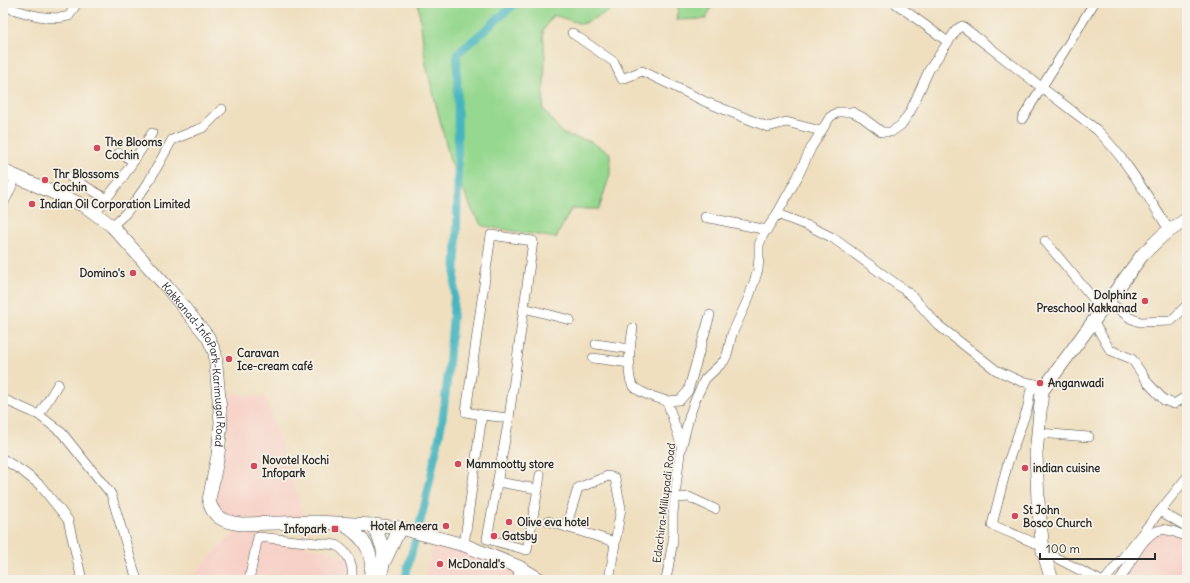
<svg xmlns="http://www.w3.org/2000/svg" width="1190" height="583" font-family="Delius,sans-serif">
	<style>
		.built { fill: #f7d1c7 }
		.green { fill: #96d88f; stroke: #60825d }
		.lines { fill: none; stroke-linecap: round; stroke-linejoin: round }
		.canal { stroke: #46b5bf; stroke-width: 8 }
		.street-casing { stroke: #484641; stroke-width: 10 }
		.secondary-casing { stroke: #484641; stroke-width: 14 }
		.street { stroke: #fff; stroke-width: 9 }
		.secondary { stroke: #fff; stroke-width: 13 }
		.poi-dot { fill: #d1495b; stroke: #f7f3e8; stroke-width: 1.5 }
		.labels { text-anchor: middle; stroke-width: 3.5; stroke-linejoin: round; paint-order: stroke }
		.poi-label { font-size: 11px; font-weight: bold; fill: #2b2b2b; stroke: #f7f3e8; text-anchor: start }
		.street-label { font-size: 11px; fill: #2b2b2b; stroke: #f7f3e8 }
	</style>
	<rect width="100%" height="100%" fill="#f7f3e8"/>
	<filter id="ink" filterUnits="userSpaceOnUse"><feTurbulence type="fractalNoise" baseFrequency=".025" numOctaves="2"/><feDisplacementMap in="SourceGraphic" scale="8" xChannelSelector="R" yChannelSelector="G"/><feConvolveMatrix kernelMatrix="1 2 1 2 8 2 1 2 1" color-interpolation-filters="sRGB"/></filter>
	<filter id="wash" filterUnits="userSpaceOnUse"><feTurbulence type="fractalNoise" baseFrequency=".012" numOctaves="4" result="noise"/><feDisplacementMap in="SourceGraphic" scale="16" xChannelSelector="R" yChannelSelector="G"/><feGaussianBlur stdDeviation="0.9" result="paint"/><feColorMatrix in="noise" values="0 0 0 0 0 0 0 0 0 0 0 0 0 0 0 0 0 1.4 0 .05"/><feComposite in="paint" operator="in"/></filter>
	<g filter="url(#wash)">
		<rect width="100%" height="100%" fill="#efdfbf"/>
		<g class="built">
			<path d="M 224,393 L 265,397 L 310,534 L 231,518 L 216,509 L 213,495 L 228,437 Z"/>
			<path d="M 1158,523 L 1187,533 L 1187,580 L 1115,580 Z"/>
			<path d="M 240,530 L 362,560 L 358,580 L 190,580 L 220,546 Z"/>
			<path d="M 433,543 L 491,560 L 520,575 L 519,580 L 425,580 Z"/>
		</g>
		<g class="green">
			<path d="M 418,3 L 620,3 L 606,13 L 582,24 L 553,15 L 543,31 L 545,58 L 543,109 L 563,134 L 589,141 L 610,153 L 610,174 L 599,209 L 571,209 L 556,238 L 483,226 L 473,212 L 450,160 L 426,65 Z"/>
			<path d="M 677,3 L 713,3 L 706,19 L 676,20 L 679,4 Z"/>
		</g>
		<g class="lines">
			<path class="canal" d="M 405,580 C 410,555 418,532 424,507 C 428,492 431,476 434,460 C 437,447 440,434 442,422 C 459,300 459,176 457,54 L 516,3"/>
		</g>
	</g>
	<g filter="url(#ink)">
		<g class="lines">
			<defs>
				<g id="street">
					<path d="M 895,3 L 948,42"/>
					<path d="M 3,6 C 22,12 50,22 69,16 L 77,3"/>
					<path d="M 572,33 L 614,62 L 622,79 L 642,71 L 706,102 L 768,127 L 786,122 L 821,131"/>
					<path d="M 1022,119 L 1094,3"/>
					<path d="M 119,153 L 134,161"/>
					<path d="M 70,177 L 107,199"/>
					<path d="M 3,205 L 16,177"/>
					<path d="M 95,213 L 121,180 L 152,133"/>
					<path d="M 777,214 L 797,178 L 811,148 L 830,117 L 838,112 L 852,112 L 862,117 L 882,132 L 891,132 L 901,125 L 910,112 L 929,70 L 957,29 L 962,26 L 1097,130 C 1127,160 1147,196 1170,231"/>
					<path d="M 705,217 L 767,230"/>
					<path d="M 112,226 L 126,213 L 136,200 L 148,183 L 172,140 L 204,127 L 222,109"/>
					<path d="M 1045,241 L 1102,309"/>
					<path d="M 1108,301 L 1130,318 L 1140,322 L 1171,321 L 1187,305"/>
					<path d="M 524,308 L 570,320"/>
					<path d="M 1093,321 L 1110,350 L 1132,359 L 1148,383 L 1164,400 L 1174,404 L 1187,396"/>
					<path d="M 633,328 C 631,340 626,374 632,384 C 637,393 657,398 667,401"/>
					<path d="M 596,344 L 630,349"/>
					<path d="M 593,358 L 630,363"/>
					<path d="M 1038,387 L 1035,384 L 1030,393 L 1028,407 L 1008,462 L 992,525 L 1042,546"/>
					<path d="M 3,399 L 39,415 L 62,433 L 111,494 L 137,580"/>
					<path d="M 39,415 L 58,384"/>
					<path d="M 1039,433 L 1089,437"/>
					<path d="M 681,444 L 667,401 L 680,400 L 688,391 L 710,315"/>
					<path d="M 3,459 L 22,471 L 40,485 L 68,520 L 82,580"/>
					<path d="M 498,482 L 538,489 L 527,550 L 487,539 L 509,418"/>
					<path d="M 538,489 L 540,475"/>
					<path d="M 675,498 L 689,497 L 715,509"/>
					<path d="M 1160,511 L 1187,527"/>
					<path d="M 548,521 L 566,527"/>
					<path d="M 464,545 L 482,415 L 509,418 L 533,241 L 491,235 L 466,412 L 482,415"/>
					<path d="M 1043,551 L 1099,580"/>
					<path d="M 249,580 L 258,537 L 336,545 C 348,552 355,566 351,580"/>
					<path d="M 518,580 L 519,567"/>
					<path d="M 609,580 L 621,508 L 615,478 L 608,476 L 578,488 L 566,527 L 615,542"/>
					<path d="M 666,580 L 673,541 L 673,513 L 680,453 L 690,414 L 696,398 L 705,379 L 724,361 L 727,355 L 732,334 L 749,297 L 758,270 L 759,256 L 759,245 L 763,235 L 777,214 L 811,227 L 833,238 L 903,289 L 912,296 L 938,325 L 996,370 L 1020,381 L 1035,384"/>
					<path d="M 1105,580 L 1187,477"/>
					<path d="M 1120,580 C 1129,566 1143,533 1160,530 C 1169,528 1179,534 1187,537"/>
				</g>
				<g id="secondary">
					<path id="s1" d="M 3,171 L 85,206 L 112,226 L 166,286 L 208,337 L 215,353 L 221,422 L 218,455 L 209,500 C 212,518 227,523 242,524 L 316,522 L 373,525 L 400,528 L 464,545 L 519,567 L 541,580"/>
					<path d="M 343,524 C 366,538 375,553 370,580"/>
					<path d="M 373,525 C 385,549 386,553 380,580"/>
					<path d="M 385,560 L 400,528"/>
					<path d="M 1052,580 L 1043,551 L 1038,501 L 1036,454 L 1042,391 L 1143,254 L 1163,235 L 1187,219"/>
				</g>
			</defs>
			<use href="#street" class="street-casing"/>
			<use href="#secondary" class="secondary-casing"/>
			<use href="#street" class="street"/>
			<use href="#secondary" class="secondary"/>
		</g>
	</g>
	<g class="poi-dot">
		<circle cx="97" cy="148" r="4"/>
		<circle cx="45" cy="180" r="4"/>
		<circle cx="32" cy="204" r="4"/>
		<circle cx="133" cy="273" r="4"/>
		<circle cx="1145" cy="301" r="4"/>
		<circle cx="229" cy="359" r="4"/>
		<circle cx="1040" cy="383" r="4"/>
		<circle cx="458" cy="464" r="4"/>
		<circle cx="254" cy="466" r="4"/>
		<circle cx="1025" cy="468" r="4"/>
		<circle cx="1015" cy="516" r="4"/>
		<circle cx="509" cy="522" r="4"/>
		<circle cx="446" cy="526" r="4"/>
		<rect x="331" y="525" width="8" height="8" rx="2"/>
		<circle cx="494" cy="536" r="4"/>
		<circle cx="440" cy="564" r="4"/>
	</g>
	<g class="labels">
		<g class="poi-label">
			<text x="105" y="146">The Blooms<tspan x="105" dy="13">Cochin</tspan></text>
			<text x="53" y="178">Thr Blossoms<tspan x="53" dy="13">Cochin</tspan></text>
			<text x="40" y="208">Indian Oil Corporation Limited</text>
			<text x="125" y="277" text-anchor="end">Domino's</text>
			<text x="1137" y="299" text-anchor="end">Dolphinz<tspan x="1137" dy="13">Preschool Kakkanad</tspan></text>
			<text x="237" y="357">Caravan<tspan x="237" dy="13">Ice-cream café</tspan></text>
			<text x="1048" y="387">Anganwadi</text>
			<text x="262" y="464">Novotel Kochi<tspan x="262" dy="13">Infopark</tspan></text>
			<text x="466" y="468">Mammootty store</text>
			<text x="1033" y="472">indian cuisine</text>
			<text x="1023" y="514">St John<tspan x="1023" dy="13">Bosco Church</tspan></text>
			<text x="517" y="526">Olive eva hotel</text>
			<text x="438" y="530" text-anchor="end">Hotel Ameera</text>
			<text x="327" y="533" text-anchor="end">Infopark</text>
			<text x="502" y="540">Gatsby</text>
			<text x="448" y="568">McDonald's</text>
		</g>
		<g class="street-label">
			<text dy="4" stroke="none"><textPath href="#s1" startOffset="291">Kakkanad-InfoPark-Karimugal Road</textPath></text>
			<text transform="translate(664 503) rotate(-83)" y="4">Edachira-Millupadi Road</text>
		</g>
	</g>
	<rect width="1190" height="583" fill="none" stroke="#f7f3e8" stroke-width="16"/>
	<path d="M1040 553v6h115v-6" fill="none" stroke="#2b2b2b" stroke-width="2"/>
	<text x="1046" y="553" font-size="12" fill="#2b2b2b" stroke="#f7f3e8" stroke-width="3" paint-order="stroke">100 m</text>
</svg>
